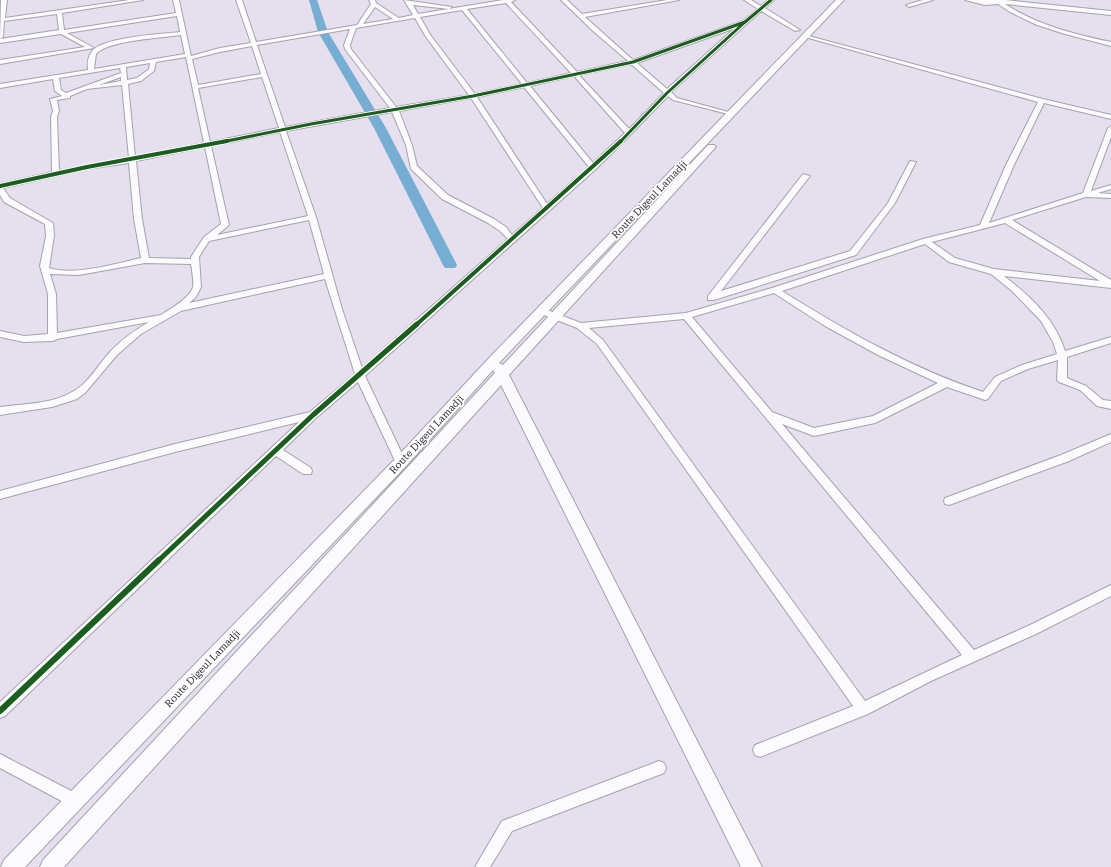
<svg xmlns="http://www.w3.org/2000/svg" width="1111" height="867" font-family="'Roboto Serif',serif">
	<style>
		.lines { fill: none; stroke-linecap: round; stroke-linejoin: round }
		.river { fill: #76aed3; fill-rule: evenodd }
		.minor-casing { stroke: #a6a1ad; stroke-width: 2 }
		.secondary-casing { stroke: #a6a1ad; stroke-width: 2 }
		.minor { fill: #fbfafc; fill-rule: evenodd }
		.secondary { fill: #fbfafc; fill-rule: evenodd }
		.cycleway-far3-casing { stroke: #fff; stroke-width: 4.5 }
		.cycleway-far2-casing { stroke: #fff; stroke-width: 6 }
		.cycleway-far1-casing { stroke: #fff; stroke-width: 8 }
		.cycleway-casing { stroke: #fff; stroke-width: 9 }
		.cycleway-far3 { stroke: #1b5e20; stroke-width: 3 }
		.cycleway-far2 { stroke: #1b5e20; stroke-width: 4 }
		.cycleway-far1 { stroke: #1b5e20; stroke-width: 5 }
		.cycleway { stroke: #1b5e20; stroke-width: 6 }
		.labels { text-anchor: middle; stroke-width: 3.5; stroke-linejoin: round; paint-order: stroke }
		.street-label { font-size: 10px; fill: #322e38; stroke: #fff }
	</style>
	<rect width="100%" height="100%" fill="#e5dfee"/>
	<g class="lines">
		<path class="river" d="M 309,0 L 317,0 L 328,32 L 386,128 L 457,265 L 455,268 L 445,268 L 443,265 L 374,128 L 318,32 Z"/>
		<defs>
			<g id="minor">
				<path d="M 1,0 L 7,0 L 5,18 L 129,0 L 143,0 L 62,13 L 64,30 L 176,13 L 173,0 L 179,0 L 191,56 L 220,48 L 251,43 L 236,0 L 242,0 L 256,42 L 357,25 L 371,4 L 369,0 L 375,0 L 376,3 L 399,18 L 413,15 L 404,0 L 452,7 L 449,9 L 413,5 L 418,14 L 503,0 L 515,0 L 511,2 L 577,72 L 628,61 L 593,31 L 561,0 L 567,0 L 582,14 L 667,0 L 679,0 L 585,17 L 633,60 L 743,21 L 758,9 L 744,0 L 751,0 L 761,6 L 768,0 L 774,0 L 765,8 L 800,30 L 795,31 L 761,11 L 671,92 L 677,98 L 732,113 L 732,115 L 673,100 L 668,96 L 631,134 L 596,169 L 365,376 L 406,462 L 405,465 L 397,465 L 358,382 L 316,418 L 283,450 L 311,468 L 312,471 L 311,474 L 303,474 L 276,456 L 5,716 L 0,718 L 0,702 L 299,422 L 175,452 L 0,499 L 0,491 L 175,444 L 310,412 L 355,374 L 325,279 L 181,311 L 141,334 L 117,355 L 85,393 L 77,399 L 52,407 L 0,415 L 0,407 C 23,404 52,404 72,392 C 88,384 98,365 110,352 C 121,340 135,330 149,322 L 57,339 L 53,341 L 24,342 L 0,337 L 0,331 L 24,336 L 48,334 L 48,294 L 40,266 L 46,236 L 45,224 L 4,202 L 0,195 L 0,184 L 52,172 L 51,117 L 53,111 L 50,99 L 62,96 L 55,91 L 53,79 L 0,88 L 0,84 L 88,70 C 87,62 88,55 94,49 C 108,37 161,34 180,32 L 177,16 L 67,33 L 94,48 L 0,64 L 0,60 L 85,47 L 61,34 L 0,43 L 0,39 L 59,30 L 57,14 L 4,21 L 3,37 L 0,39 ZM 506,3 L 571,73 L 527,83 L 467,9 ZM 375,7 L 393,19 L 363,24 ZM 462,10 L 522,84 L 475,94 L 431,36 L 420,17 ZM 415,18 L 426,37 L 469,95 L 396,107 L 351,49 L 350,45 L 356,28 ZM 735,28 L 667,89 L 637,63 L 730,30 ZM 350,29 L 344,45 L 345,49 L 390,108 L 285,127 L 257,45 ZM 181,35 L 185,54 L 94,69 L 96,54 C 109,40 161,38 181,35 ZM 252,46 L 261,74 L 198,85 L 192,59 L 220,52 ZM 186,57 L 204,143 L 135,157 L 128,84 L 141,81 L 154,71 L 156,62 ZM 150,63 L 149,69 L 137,78 L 127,80 L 126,67 ZM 631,64 L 664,93 L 629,129 L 579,75 ZM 120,68 L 121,73 L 66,93 L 61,90 L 59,78 ZM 574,76 L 625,133 L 593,163 L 530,86 ZM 121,77 L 121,81 L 99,85 ZM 262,77 L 279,128 L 210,142 L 198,88 ZM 122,85 L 129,158 L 59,171 L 57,117 L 59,111 L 57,100 L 70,98 L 70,96 L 87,89 ZM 524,87 L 589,167 L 547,204 L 477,97 ZM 471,98 L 543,208 L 512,235 L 506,227 L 494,219 L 448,195 L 417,166 L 412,145 L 399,111 ZM 392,112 L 406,145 L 411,169 L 442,199 L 488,223 L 500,231 L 508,239 L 362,368 L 342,309 L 316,217 L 286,131 ZM 280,132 L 308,216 L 217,235 L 229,225 L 211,146 ZM 205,147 L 221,224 L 204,237 L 191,257 L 191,259 L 149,258 L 142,219 L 136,161 ZM 129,163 L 134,219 L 141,258 C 114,264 75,276 49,268 L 54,236 L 53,223 L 10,198 L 3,188 L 87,169 ZM 309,220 L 324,274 L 189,303 L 196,297 L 201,287 L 199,257 L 209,241 ZM 145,263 L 191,264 C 192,271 194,281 193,287 C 190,298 170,309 161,315 L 57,333 L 56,294 L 50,274 L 79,275 Z"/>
				<path d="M 923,0 L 933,0 L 909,7 L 906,5 Z"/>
				<path d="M 965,0 L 1005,0 L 1111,11 L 1111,15 L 1005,4 C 1037,25 1074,34 1111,42 L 1111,46 L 1065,34 L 1037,25 L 1010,12 L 998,4 L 985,5 Z"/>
				<path d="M 805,35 L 1043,99 L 1111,115 L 1111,119 L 1044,103 L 1014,165 L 989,223 L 1083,193 L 1108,128 L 1111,126 L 1111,137 L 1091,191 L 1111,185 L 1111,189 L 1098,193 L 1111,194 L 1111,198 L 1086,197 L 1012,220 L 1111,280 L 1111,288 L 1004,276 C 1030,296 1055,319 1065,351 L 1111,337 L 1111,343 L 1067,357 L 1067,378 L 1086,386 L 1103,400 L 1111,401 L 1111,409 L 1097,406 L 1080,390 L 1059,382 L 1057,380 L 1058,360 L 1028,369 L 1001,381 L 988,399 L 985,400 L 947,387 L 875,423 L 814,436 L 782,424 L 974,650 L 1028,626 L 1111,585 L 1111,596 L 1036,634 L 931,681 L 868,714 L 760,757 L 755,755 L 753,750 L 755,745 L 853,706 L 597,344 L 577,328 L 539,313 L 538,311 L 542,308 L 581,323 L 686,313 L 772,288 L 923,239 L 980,225 L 1006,165 L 1038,102 L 805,37 ZM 1005,223 L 1100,281 L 994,269 L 955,258 L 932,242 ZM 925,244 L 949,262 L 991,274 L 1012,291 L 1041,321 L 1053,342 L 1057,354 L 1022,365 L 995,377 L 983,392 C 911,368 846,331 782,291 ZM 774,293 L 825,326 L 878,355 L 938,383 L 873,416 L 814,428 L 772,412 L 692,317 ZM 684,319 L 962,655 L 865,701 L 603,340 L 589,328 Z"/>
				<path d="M 910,161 L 916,162 L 895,203 L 856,255 L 714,300 L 708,300 L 708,296 L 803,174 L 810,176 L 721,291 L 850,251 L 888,203 Z"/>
				<path d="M 1111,434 L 1111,442 L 1069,461 L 949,505 L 945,504 L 944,501 L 945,498 L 1061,455 Z"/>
				<path d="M 0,754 L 79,795 L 81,800 L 79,805 L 74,807 L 69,805 L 0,768 Z"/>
				<path d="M 659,761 L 664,763 L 666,768 L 664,773 L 512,831 L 490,867 L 475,867 L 502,821 Z"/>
			</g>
			<path id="secondary" d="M 836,0 L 844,0 L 499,363 L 503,365 L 708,145 L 714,145 L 716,147 L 714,149 L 509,375 L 762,867 L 741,867 L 501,385 L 64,867 L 40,867 L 43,860 L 495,373 L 493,370 L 406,466 L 25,867 L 1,867 L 4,860 L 396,458 L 490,357 Z"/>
		</defs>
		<use href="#minor" class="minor-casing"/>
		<use href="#secondary" class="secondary-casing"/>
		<use href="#minor" class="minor"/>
		<use href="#secondary" class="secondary"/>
		<defs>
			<g id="cycleway-far3">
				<path d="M 222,142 L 311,124 L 473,96 L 633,62 L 745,22 L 771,0"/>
				<path d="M 620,142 L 667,93 L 745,22"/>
			</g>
			<g id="cycleway-far2">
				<path d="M 0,186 L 87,167 L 227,141"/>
				<path d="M 416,325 L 621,141"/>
			</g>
			<path id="cycleway-far1" d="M 158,561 L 313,415 L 417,324"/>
			<path id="cycleway" d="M 0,711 L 159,560"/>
		</defs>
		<use href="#cycleway-far3" class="cycleway-far3-casing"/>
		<use href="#cycleway-far2" class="cycleway-far2-casing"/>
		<use href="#cycleway-far1" class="cycleway-far1-casing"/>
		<use href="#cycleway" class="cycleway-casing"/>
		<use href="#cycleway-far3" class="cycleway-far3"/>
		<use href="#cycleway-far2" class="cycleway-far2"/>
		<use href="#cycleway-far1" class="cycleway-far1"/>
		<use href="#cycleway" class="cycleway"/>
	</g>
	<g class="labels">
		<g class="street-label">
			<text transform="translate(649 199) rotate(-46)" y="4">Route Digeul Lamadji</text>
			<text transform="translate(426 434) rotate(-47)" y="4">Route Digeul Lamadji</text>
			<text transform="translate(202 668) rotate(-46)" y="4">Route Digeul Lamadji</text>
		</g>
	</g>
</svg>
